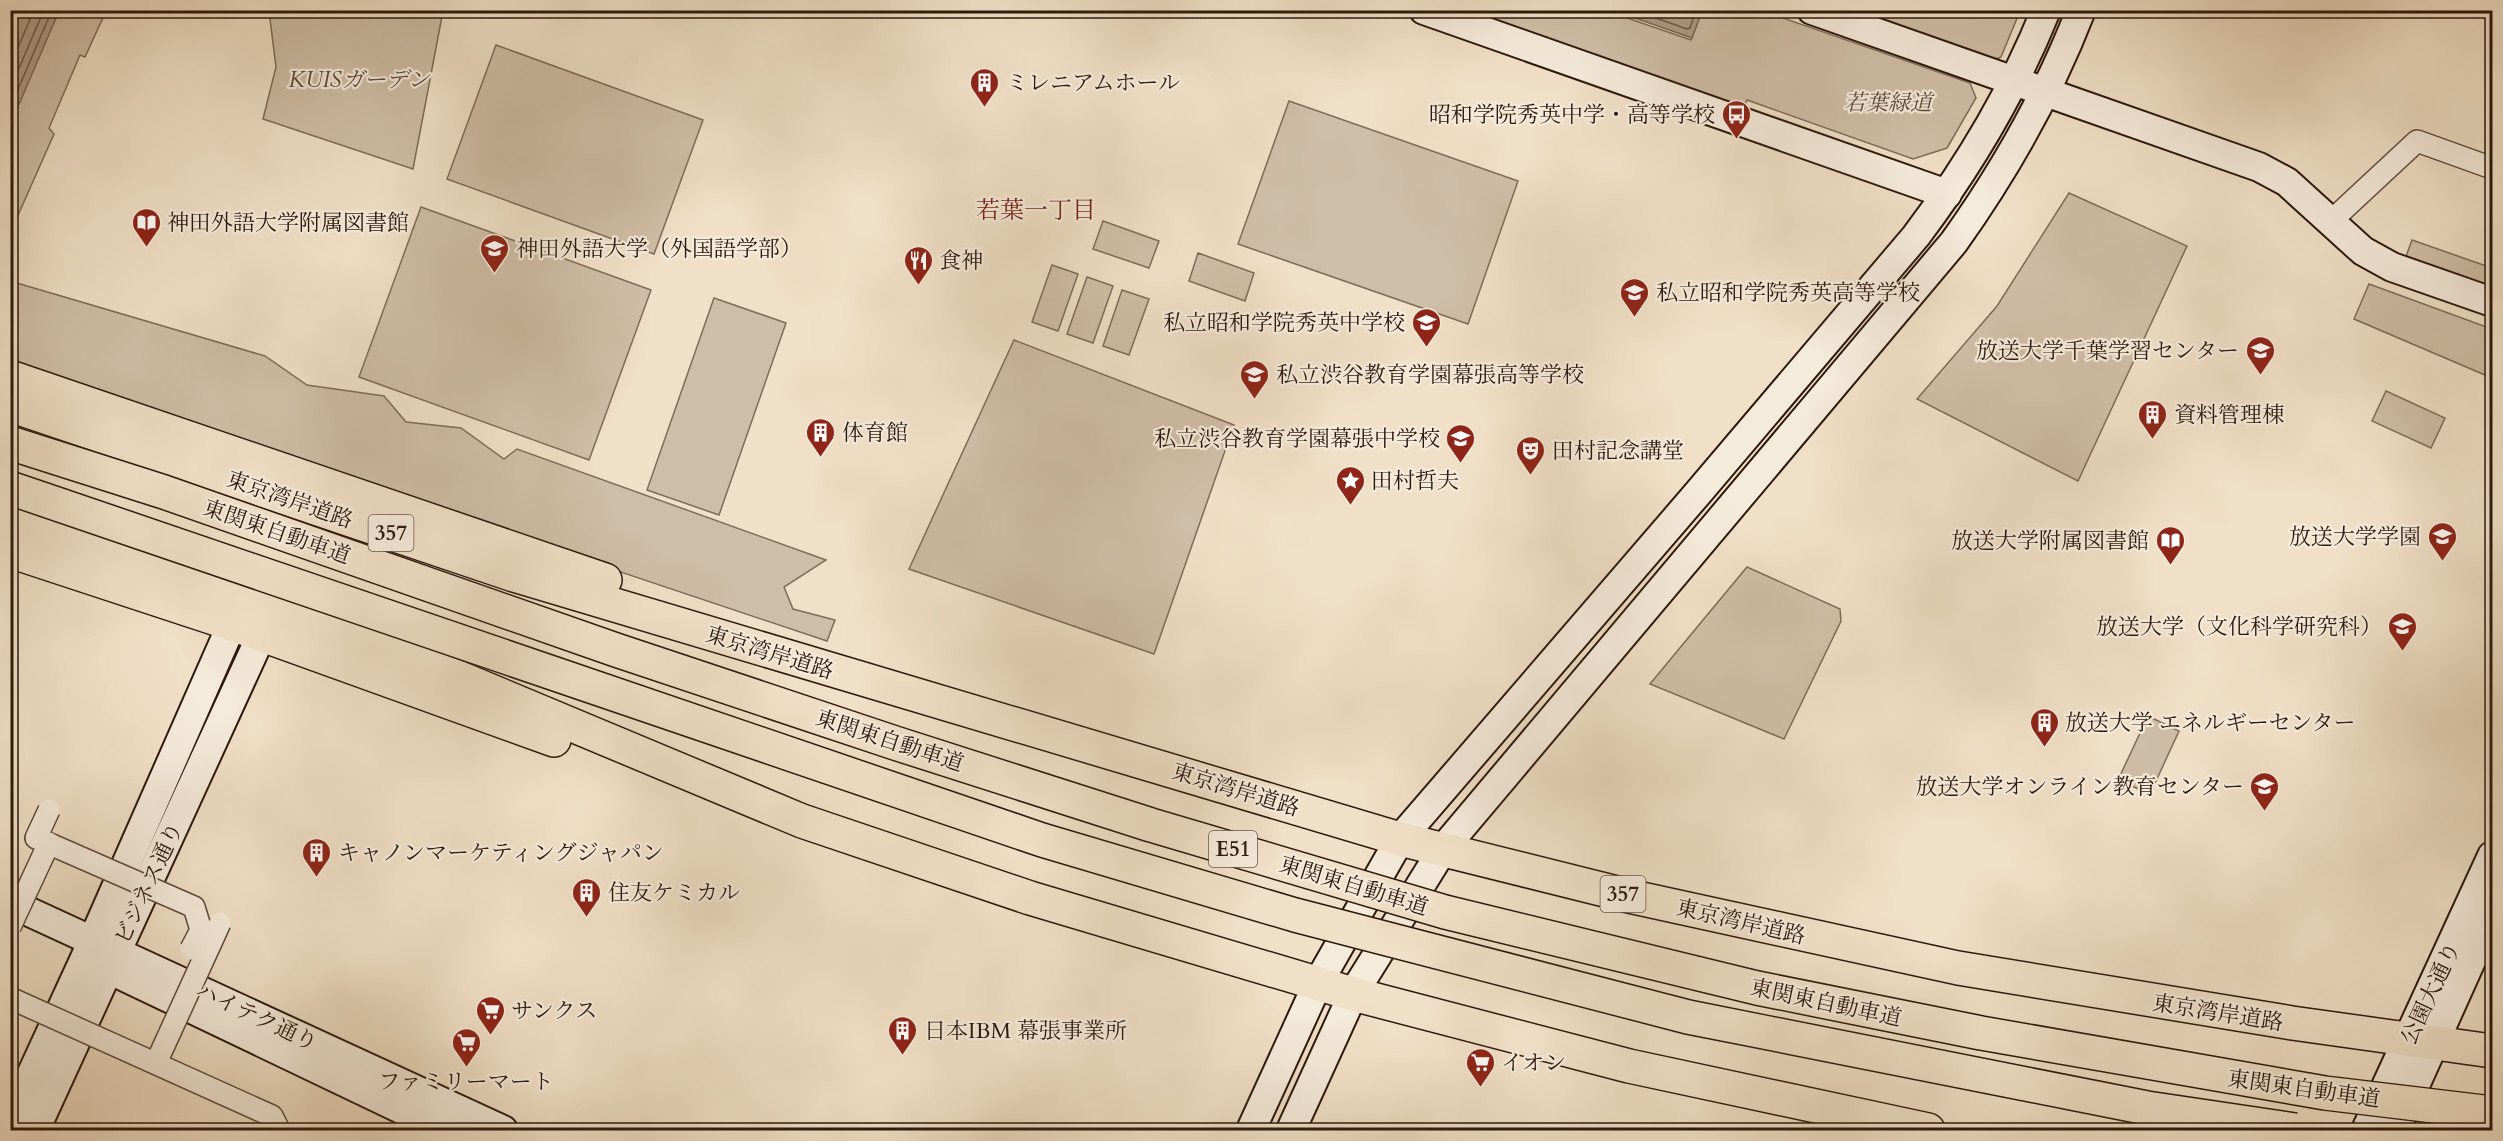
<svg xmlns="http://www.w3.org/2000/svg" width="2503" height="1141" font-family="Cardo,'Noto Serif JP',serif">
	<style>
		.green { fill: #cfbea7; stroke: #7e6c5a; stroke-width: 1.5 }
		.water { fill: #ad9c88; stroke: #796857; stroke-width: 1.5 }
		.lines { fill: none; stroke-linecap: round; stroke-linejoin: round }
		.shore { stroke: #6c5a4a; stroke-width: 1.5 }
		.street-casing { stroke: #5d4b3c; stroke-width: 24 }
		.secondary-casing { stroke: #2c190d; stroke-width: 32 }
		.highway-casing { stroke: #2c190d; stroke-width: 36 }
		.street { stroke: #f5ebdb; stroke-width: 21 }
		.secondary { stroke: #f5ebdb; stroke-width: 28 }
		.highway { stroke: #f0e0c7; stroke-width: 33 }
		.street-bridge-casing { stroke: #5d4b3c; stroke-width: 24; stroke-linecap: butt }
		.highway-bridge-casing { stroke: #2c190d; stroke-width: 36; stroke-linecap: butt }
		.street-bridge { stroke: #f5ebdb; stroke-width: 21 }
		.highway-bridge { stroke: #f0e0c7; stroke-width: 33 }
		.labels { text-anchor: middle; stroke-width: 4.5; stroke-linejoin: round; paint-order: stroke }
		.shield { fill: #f5ebdb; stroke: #68584b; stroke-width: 1.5 }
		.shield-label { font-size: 21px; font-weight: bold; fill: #2c190d }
		.park-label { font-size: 22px; font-style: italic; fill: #5d4b3b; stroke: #f5ebdb }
		.poi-label { font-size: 22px; fill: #2c190d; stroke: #f5ebdb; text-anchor: start }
		.street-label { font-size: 22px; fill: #2c190d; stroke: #f5ebdb }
		.neighbourhood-label { font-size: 24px; fill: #7a1f14; stroke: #f5ebdb }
	</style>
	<rect width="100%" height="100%" fill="#f0e0c7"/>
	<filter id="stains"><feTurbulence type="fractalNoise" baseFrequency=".00333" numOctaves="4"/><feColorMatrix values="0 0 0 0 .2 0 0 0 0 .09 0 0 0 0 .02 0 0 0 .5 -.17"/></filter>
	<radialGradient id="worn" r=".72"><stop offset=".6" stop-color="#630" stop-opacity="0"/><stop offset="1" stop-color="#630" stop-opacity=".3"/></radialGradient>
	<g class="green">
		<path d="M 11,11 L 106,11 L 85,57 L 80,55 L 49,128 L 54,134 L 11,231 Z"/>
		<path d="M 269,11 L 443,11 L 413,169 L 263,119 L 276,67 Z"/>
		<path d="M 1447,11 L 1607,11 L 1691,40 L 1702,11 L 1763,11 L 1970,83 L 1976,98 L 1947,148 L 1913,159 L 1747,100 L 1741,114 Z"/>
		<path d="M 1845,11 L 2020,11 L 2001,57 L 1989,62 Z"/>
		<path d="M 496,45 L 703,120 L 654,254 L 447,179 Z"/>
		<path d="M 1289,101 L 1518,181 L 1468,324 L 1238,244 Z"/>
		<path d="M 2069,193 L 2187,246 L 2078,481 L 1917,399 L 1997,306 Z"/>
		<path d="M 421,207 L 651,290 L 589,460 L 359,377 Z"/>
		<path d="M 1103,221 L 1159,241 L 1149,268 L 1093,249 Z"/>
		<path d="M 2412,240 L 2492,268 L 2492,291 L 2404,262 Z"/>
		<path d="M 1198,253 L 1254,273 L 1245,301 L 1189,281 Z"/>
		<path d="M 1052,265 L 1078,274 L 1058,331 L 1032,322 Z"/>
		<path d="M 1087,277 L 1113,286 L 1093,343 L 1067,334 Z"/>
		<path d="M 10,281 L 265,356 L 307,385 L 384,396 L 406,422 L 461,428 L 504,459 L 517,449 L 826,560 L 784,587 L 793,609 L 835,620 L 827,641 L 11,368 Z"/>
		<path d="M 2369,284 L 2492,329 L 2492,378 L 2354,319 Z"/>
		<path d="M 1122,290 L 1149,299 L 1129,355 L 1103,346 Z"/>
		<path d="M 714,298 L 786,323 L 719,515 L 647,490 Z"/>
		<path d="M 1014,340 L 1234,425 L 1154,654 L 909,569 Z"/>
		<path d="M 2386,391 L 2445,418 L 2431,448 L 2372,421 Z"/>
		<path d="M 1747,567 L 1840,609 L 1841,621 L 1784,739 L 1650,684 Z"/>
		<path d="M 2148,716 L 2179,731 L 2150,794 L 2118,780 Z"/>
	</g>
	<g class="water">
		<path d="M 11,10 L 59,11 L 11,123 L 10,11 Z"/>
		<path d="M 1700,10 L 1702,11 L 1692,38 L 1615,11 Z"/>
	</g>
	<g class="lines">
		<g class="shore">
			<path d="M 1633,10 L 1687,29 L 1690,28 L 1696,10"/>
			<path d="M 10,66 L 34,10"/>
			<path d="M 10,89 L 44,10"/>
			<path d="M 10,108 L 52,10"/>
		</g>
		<defs>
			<path id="street" d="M 2330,222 L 2417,141 L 2492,168"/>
			<g id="secondary">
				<path d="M 1424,10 L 1947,194"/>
				<path d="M 1812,10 L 2259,167 L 2287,182 L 2363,251 L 2392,267 L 2492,302"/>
				<path d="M 10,903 L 503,1130"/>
				<path d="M 98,964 L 445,1130"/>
				<path d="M 10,1121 L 85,958 L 232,624"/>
				<path d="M 35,1130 L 261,636"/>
				<path d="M 1251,1130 L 1318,983 L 1400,839 L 1698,493 L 1916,236 C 1969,166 2013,92 2046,10"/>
				<path d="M 1291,1130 L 1353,994 L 1443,849 L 1954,242 C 2006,169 2049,93 2081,10"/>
				<path d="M 2366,1130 L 2492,856"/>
				<path d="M 2395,1130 L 2492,914"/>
			</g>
			<g id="highway">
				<path d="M 10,377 L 605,580"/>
				<path d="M 10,405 L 514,575 L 1400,839 L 1633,897 L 1958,968 L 2292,1023 L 2492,1051"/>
				<path d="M 10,521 L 244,599 L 455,676 L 802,821 L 1030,898 L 1353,994 L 1629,1066 L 1928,1130"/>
				<path d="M 10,551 L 232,624 L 554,740"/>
			</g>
		</defs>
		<use href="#street" class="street-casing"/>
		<use href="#secondary" class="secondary-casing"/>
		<use href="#highway" class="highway-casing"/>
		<use href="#street" class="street"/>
		<use href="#secondary" class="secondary"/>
		<use href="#highway" class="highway"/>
		<defs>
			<g id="street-bridge">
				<path d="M 49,810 L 36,838 L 194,907 L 201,930 L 191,949"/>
				<path d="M 10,927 L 49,843"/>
				<path d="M 10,998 L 272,1116 L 279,1130"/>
				<path d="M 156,1063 L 220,923"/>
			</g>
			<g id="highway-bridge">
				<path d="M 10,443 L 164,492 L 616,650 L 895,743 L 1151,825 L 1445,912 L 1757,988 L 1981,1033 L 2325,1093 L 2492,1113"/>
				<path d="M 10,488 L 1042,840 L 1295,915 L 1688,1017 L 2147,1108 L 2295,1130"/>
			</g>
		</defs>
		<use href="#street-bridge" class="street-bridge-casing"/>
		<use href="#highway-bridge" class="highway-bridge-casing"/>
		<use href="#street-bridge" class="street-bridge"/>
		<use href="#highway-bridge" class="highway-bridge"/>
	</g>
	<defs>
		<symbol id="building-pin" viewBox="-11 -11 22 30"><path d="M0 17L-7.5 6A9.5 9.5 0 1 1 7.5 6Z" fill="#8f2418" stroke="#f5ebdb"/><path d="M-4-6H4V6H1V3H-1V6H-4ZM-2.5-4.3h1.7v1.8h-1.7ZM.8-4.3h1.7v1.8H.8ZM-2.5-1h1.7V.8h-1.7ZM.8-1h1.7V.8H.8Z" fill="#fff"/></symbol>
		<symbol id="bus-pin" viewBox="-11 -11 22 30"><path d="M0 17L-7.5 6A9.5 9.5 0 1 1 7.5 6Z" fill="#8f2418" stroke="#f5ebdb"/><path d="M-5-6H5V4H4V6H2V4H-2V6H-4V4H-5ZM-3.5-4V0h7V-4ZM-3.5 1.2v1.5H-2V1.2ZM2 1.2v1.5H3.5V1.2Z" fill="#fff"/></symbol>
		<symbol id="library-pin" viewBox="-11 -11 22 30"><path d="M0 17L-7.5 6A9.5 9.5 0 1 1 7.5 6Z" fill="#8f2418" stroke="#f5ebdb"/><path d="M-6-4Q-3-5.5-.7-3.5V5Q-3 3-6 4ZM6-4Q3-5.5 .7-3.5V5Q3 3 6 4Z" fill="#fff"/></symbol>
		<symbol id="university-pin" viewBox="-11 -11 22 30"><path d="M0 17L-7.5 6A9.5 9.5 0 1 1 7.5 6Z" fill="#8f2418" stroke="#f5ebdb"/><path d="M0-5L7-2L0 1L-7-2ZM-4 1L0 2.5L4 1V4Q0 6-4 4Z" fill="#fff"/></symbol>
		<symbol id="restaurant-pin" viewBox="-11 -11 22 30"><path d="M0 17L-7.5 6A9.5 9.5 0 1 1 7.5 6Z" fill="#8f2418" stroke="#f5ebdb"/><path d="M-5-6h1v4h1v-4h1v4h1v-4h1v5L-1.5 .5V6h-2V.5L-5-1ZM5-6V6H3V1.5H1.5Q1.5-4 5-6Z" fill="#fff"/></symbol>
		<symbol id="school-pin" viewBox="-11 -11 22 30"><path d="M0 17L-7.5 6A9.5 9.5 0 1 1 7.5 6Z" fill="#8f2418" stroke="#f5ebdb"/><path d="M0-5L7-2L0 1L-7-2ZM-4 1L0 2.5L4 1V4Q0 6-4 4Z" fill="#fff"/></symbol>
		<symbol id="theatre-pin" viewBox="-11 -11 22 30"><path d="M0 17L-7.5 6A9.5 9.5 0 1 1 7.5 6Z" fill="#8f2418" stroke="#f5ebdb"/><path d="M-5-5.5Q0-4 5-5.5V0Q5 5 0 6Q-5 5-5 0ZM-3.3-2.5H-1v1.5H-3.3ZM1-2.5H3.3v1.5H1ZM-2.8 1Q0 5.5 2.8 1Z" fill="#fff"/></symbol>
		<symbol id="sight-pin" viewBox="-11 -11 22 30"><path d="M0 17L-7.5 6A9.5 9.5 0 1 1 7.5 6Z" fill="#8f2418" stroke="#f5ebdb"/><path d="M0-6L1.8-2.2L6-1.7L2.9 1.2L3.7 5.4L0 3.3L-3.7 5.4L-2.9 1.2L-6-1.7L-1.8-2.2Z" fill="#fff"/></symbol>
		<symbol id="supermarket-pin" viewBox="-11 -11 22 30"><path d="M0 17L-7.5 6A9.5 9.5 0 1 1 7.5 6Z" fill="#8f2418" stroke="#f5ebdb"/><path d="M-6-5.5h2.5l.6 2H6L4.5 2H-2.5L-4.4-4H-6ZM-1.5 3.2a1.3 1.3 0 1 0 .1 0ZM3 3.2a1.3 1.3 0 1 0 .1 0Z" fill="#fff"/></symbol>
	</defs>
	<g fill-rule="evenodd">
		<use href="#building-pin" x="968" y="66" width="33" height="45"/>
		<use href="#bus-pin" x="1720" y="98" width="33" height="45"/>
		<use href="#library-pin" x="130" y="206" width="33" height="45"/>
		<use href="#university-pin" x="478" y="232" width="33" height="45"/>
		<use href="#restaurant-pin" x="902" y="244" width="33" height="45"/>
		<use href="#school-pin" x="1618" y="276" width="33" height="45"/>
		<use href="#school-pin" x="1410" y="306" width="33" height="45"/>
		<use href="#university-pin" x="2244" y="334" width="33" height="45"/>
		<use href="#school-pin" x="1238" y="358" width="33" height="45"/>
		<use href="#building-pin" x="2136" y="398" width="33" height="45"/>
		<use href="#building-pin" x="804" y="416" width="33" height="45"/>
		<use href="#school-pin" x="1444" y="422" width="33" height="45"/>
		<use href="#theatre-pin" x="1514" y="434" width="33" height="45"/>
		<use href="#sight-pin" x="1334" y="464" width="33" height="45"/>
		<use href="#university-pin" x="2426" y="520" width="33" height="45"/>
		<use href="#library-pin" x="2154" y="524" width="33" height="45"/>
		<use href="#university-pin" x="2386" y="610" width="33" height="45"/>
		<use href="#building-pin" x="2028" y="706" width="33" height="45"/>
		<use href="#university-pin" x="2248" y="770" width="33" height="45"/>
		<use href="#building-pin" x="300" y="836" width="33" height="45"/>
		<use href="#building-pin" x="570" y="876" width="33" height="45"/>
		<use href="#supermarket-pin" x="474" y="994" width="33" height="45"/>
		<use href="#building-pin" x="886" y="1014" width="33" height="45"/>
		<use href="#supermarket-pin" x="450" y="1026" width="33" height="45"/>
		<use href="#supermarket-pin" x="1464" y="1046" width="33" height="45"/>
	</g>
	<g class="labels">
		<g class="shield">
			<rect x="368.5" y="515" width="45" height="36" rx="4.5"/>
			<rect x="1209" y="831" width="48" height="36" rx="4.5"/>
			<rect x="1600.5" y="876" width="45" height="36" rx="4.5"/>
		</g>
		<g class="shield-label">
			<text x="391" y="540">357</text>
			<text x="1233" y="856">E51</text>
			<text x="1623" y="901">357</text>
		</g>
		<g class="park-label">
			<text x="359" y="87">KUISガーデン</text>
			<text x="1888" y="110">若葉緑道</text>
		</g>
		<g class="poi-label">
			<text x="1006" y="90">ミレニアムホール</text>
			<text x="1715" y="122" text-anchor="end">昭和学院秀英中学・高等学校</text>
			<text x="167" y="230">神田外語大学附属図書館</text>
			<text x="516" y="256">神田外語大学（外国語学部）</text>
			<text x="939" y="268">食神</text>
			<text x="1656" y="300">私立昭和学院秀英高等学校</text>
			<text x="1405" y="330" text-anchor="end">私立昭和学院秀英中学校</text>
			<text x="2239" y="358" text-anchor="end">放送大学千葉学習センター</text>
			<text x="1276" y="382">私立渋谷教育学園幕張高等学校</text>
			<text x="2174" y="422">資料管理棟</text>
			<text x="842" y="440">体育館</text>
			<text x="1440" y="446" text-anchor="end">私立渋谷教育学園幕張中学校</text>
			<text x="1552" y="458">田村記念講堂</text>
			<text x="1371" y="488">田村哲夫</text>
			<text x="2421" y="544" text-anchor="end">放送大学学園</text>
			<text x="2149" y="548" text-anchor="end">放送大学附属図書館</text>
			<text x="2382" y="634" text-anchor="end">放送大学（文化科学研究科）</text>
			<text x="2065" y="730">放送大学 エネルギーセンター</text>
			<text x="2244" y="794" text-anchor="end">放送大学オンライン教育センター</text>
			<text x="338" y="860">キャノンマーケティングジャパン</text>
			<text x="608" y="900">住友ケミカル</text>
			<text x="511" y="1018">サンクス</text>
			<text x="924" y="1038">日本IBM 幕張事業所</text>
			<text x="1501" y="1070">イオン</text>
			<text x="466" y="1089" text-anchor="middle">ファミリーマート</text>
		</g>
		<g class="street-label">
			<text transform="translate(290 499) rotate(19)" y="8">東京湾岸道路</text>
			<text transform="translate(277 531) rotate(19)" y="8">東関東自動車道</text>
			<text transform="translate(770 652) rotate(17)" y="8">東京湾岸道路</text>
			<text transform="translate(890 740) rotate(18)" y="8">東関東自動車道</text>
			<text transform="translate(1236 789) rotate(17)" y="8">東京湾岸道路</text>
			<text transform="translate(148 883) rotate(-65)" y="8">ビジネス通り</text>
			<text transform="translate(1354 885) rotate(17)" y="8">東関東自動車道</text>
			<text transform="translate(1741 921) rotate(13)" y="8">東京湾岸道路</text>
			<text transform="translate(2430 993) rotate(-65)" y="8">公園大通り</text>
			<text transform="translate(1826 1002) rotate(12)" y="8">東関東自動車道</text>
			<text transform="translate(2218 1012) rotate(9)" y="8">東京湾岸道路</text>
			<text transform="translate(257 1016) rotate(25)" y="8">ハイテク通り</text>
			<text transform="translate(2304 1088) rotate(8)" y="8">東関東自動車道</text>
		</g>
		<g class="neighbourhood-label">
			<text x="1036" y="218">若葉一丁目</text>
		</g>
	</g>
	<rect width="2503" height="1141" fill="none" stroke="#f0e0c7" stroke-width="36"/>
	<rect x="12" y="12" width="2479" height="1117" fill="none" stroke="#2c190d" stroke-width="3"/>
	<rect x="18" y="18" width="2467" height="1105" fill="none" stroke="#2c190d" stroke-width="1.5"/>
	<rect width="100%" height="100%" filter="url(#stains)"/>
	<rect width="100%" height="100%" fill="url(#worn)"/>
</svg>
